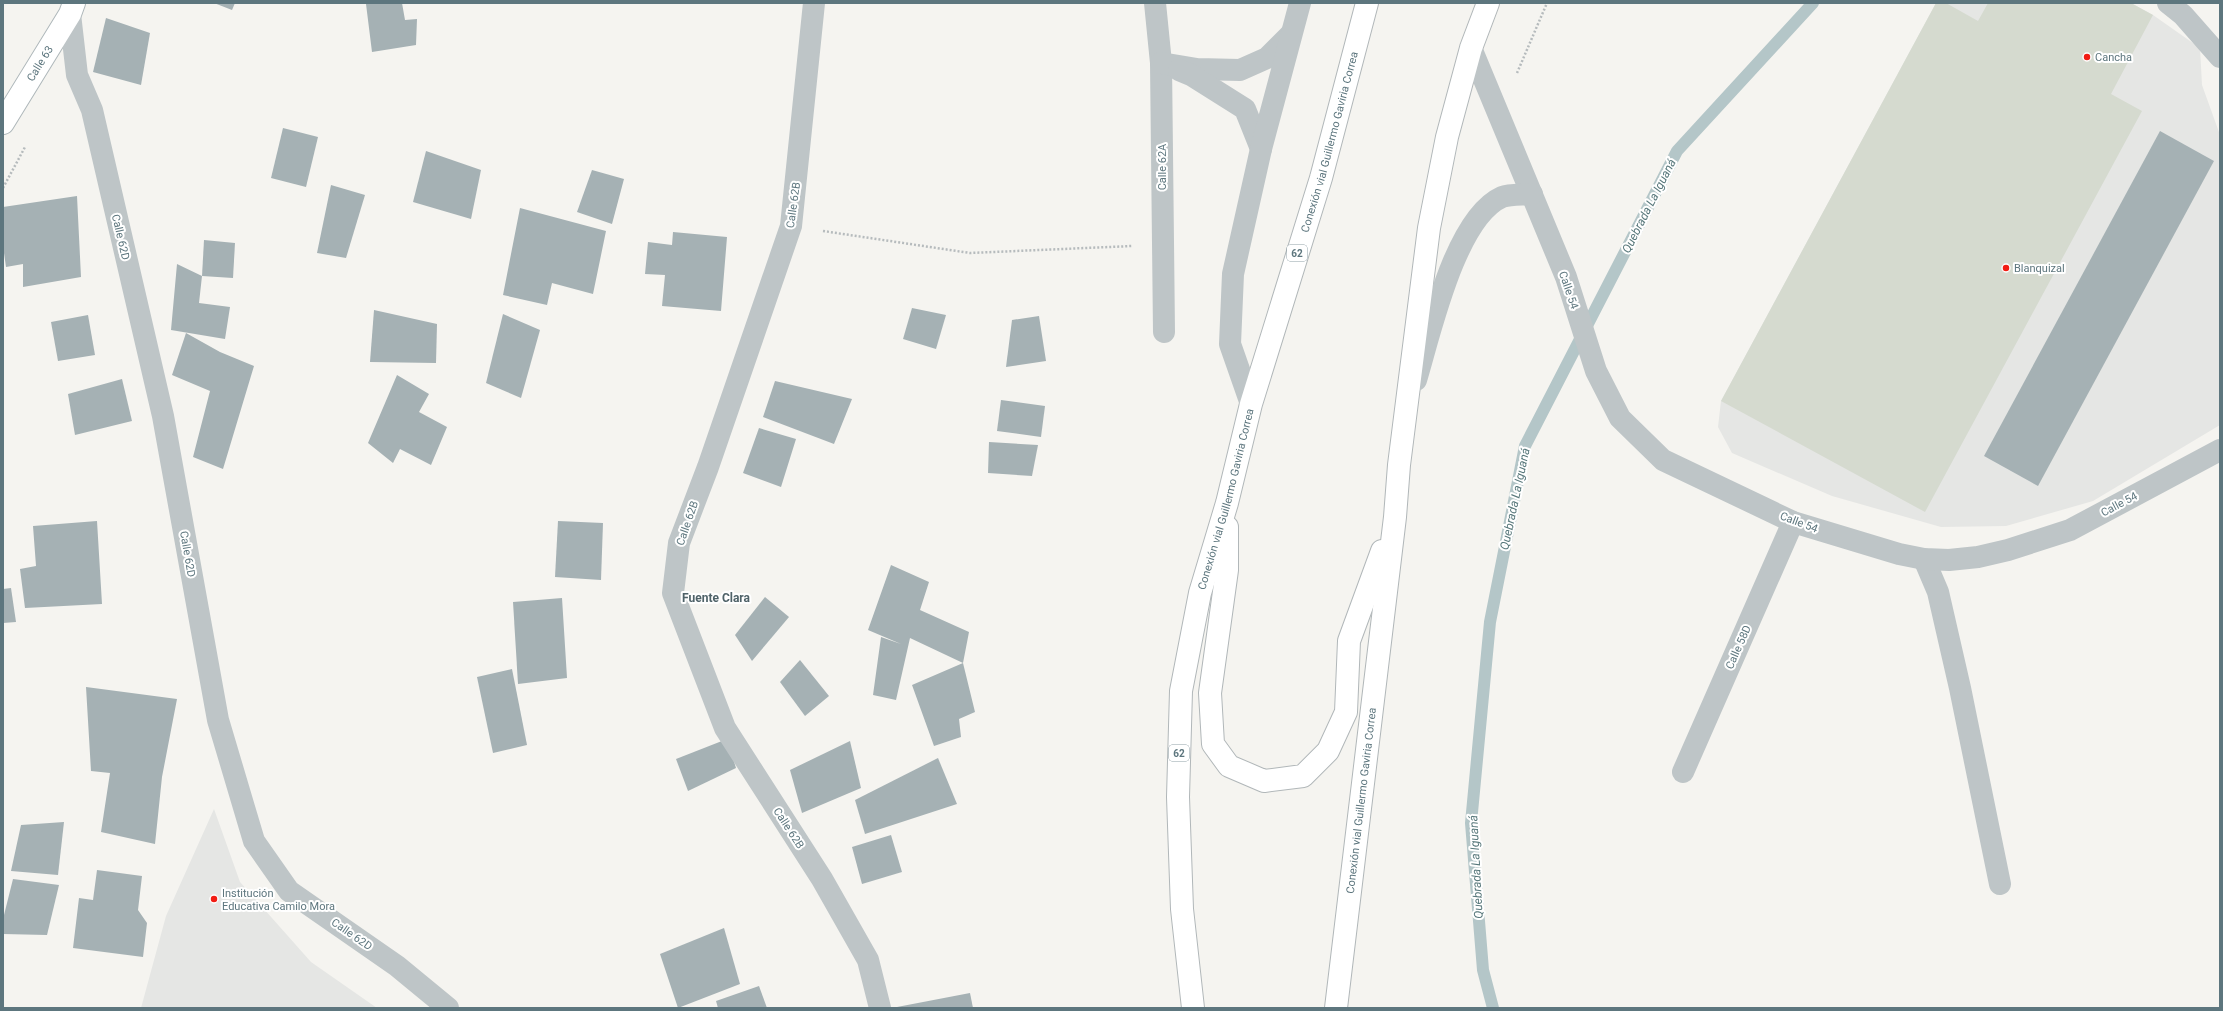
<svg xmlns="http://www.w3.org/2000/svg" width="2223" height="1011" font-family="Roboto,sans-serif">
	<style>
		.built { fill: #e5e6e4 }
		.green { fill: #d5dacf }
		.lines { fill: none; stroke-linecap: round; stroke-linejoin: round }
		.stream { stroke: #b4c6c8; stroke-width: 12 }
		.building { fill: #a5b1b4 }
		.secondary-casing { stroke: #aeb7ba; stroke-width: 24 }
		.trunk-casing { stroke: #b1b7b9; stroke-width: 24 }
		.path { stroke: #b6bbbd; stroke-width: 2.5; stroke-dasharray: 2 2; stroke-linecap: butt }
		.minor { stroke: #bec5c7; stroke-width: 22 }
		.tertiary { stroke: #bec5c7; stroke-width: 22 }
		.secondary { stroke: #fff; stroke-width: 22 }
		.trunk { stroke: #fff; stroke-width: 22 }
		.poi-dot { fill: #f21c13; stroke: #fff; stroke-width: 1.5 }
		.labels { text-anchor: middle; stroke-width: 4; stroke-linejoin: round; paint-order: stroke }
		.shield { fill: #fff; stroke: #8e9fa5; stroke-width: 1 }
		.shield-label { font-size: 10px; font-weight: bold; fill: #5d767e }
		.poi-label { font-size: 11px; fill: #5d767e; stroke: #fff; text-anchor: start }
		.street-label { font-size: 11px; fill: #5d767e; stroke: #fff }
		.water-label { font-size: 12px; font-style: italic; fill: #58787b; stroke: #fff }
		.neighbourhood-label { font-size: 12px; font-weight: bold; fill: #4f6268; stroke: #fff }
	</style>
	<rect width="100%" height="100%" fill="#f5f4f0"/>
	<g class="built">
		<path d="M 1936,3 L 2131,3 L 2153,15 L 2200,48 L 2202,85 L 2220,135 L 2220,425 L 2093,501 L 2006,526 L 1941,527 L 1832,496 L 1732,453 L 1718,427 L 1721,401 Z"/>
		<path d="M 214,809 L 240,882 L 311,962 L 377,1008 L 141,1008 L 166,916 Z"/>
	</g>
	<path class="green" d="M 1936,3 L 1946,3 L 1978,21 L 1988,3 L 2131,3 L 2153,15 L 2111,94 L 2142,111 L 1925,512 L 1721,401 Z"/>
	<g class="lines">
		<path class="stream" d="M 1493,1008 L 1483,970 L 1471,823 L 1490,622 L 1525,446 L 1677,151 L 1813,3"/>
	</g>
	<g class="building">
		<path d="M 214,3 L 235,3 L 232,10 Z"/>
		<path d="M 380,3 L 402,3 L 405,20 L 417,19 L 416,45 L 372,52 L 366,4 Z"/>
		<path d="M 106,18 L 150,33 L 141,85 L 93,72 Z"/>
		<path d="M 283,128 L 318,137 L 306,187 L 271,178 Z"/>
		<path d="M 2160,131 L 2214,161 L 2038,486 L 1984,456 Z"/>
		<path d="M 426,151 L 481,170 L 471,219 L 413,202 Z"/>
		<path d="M 592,170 L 624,179 L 612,224 L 577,212 Z"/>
		<path d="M 331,185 L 365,195 L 346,258 L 317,253 Z"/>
		<path d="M 77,196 L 81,277 L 23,287 L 23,264 L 6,267 L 3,246 L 3,207 Z"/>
		<path d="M 520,208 L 606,231 L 593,294 L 552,283 L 547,305 L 503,295 Z"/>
		<path d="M 673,232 L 727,237 L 721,311 L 662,306 L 665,275 L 645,274 L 648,242 L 672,245 Z"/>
		<path d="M 204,240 L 235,243 L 233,278 L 202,276 Z"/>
		<path d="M 177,264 L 202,276 L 199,303 L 230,307 L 225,339 L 171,330 Z"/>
		<path d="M 912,308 L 946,315 L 936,349 L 903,339 Z"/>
		<path d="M 374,310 L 437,324 L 436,363 L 370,362 Z"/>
		<path d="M 503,314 L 540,330 L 521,398 L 486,383 Z"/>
		<path d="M 88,315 L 95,355 L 58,361 L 51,322 Z"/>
		<path d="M 1039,316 L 1046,361 L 1006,367 L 1012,320 Z"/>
		<path d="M 186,333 L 220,352 L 254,366 L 223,469 L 193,457 L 210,391 L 172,375 Z"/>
		<path d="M 397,375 L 429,394 L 419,412 L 447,427 L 431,465 L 400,449 L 393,463 L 368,443 Z"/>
		<path d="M 122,379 L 132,421 L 75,435 L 68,394 Z"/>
		<path d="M 775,381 L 852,399 L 834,444 L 763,417 Z"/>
		<path d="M 1001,400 L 1045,406 L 1041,437 L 997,431 Z"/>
		<path d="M 759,428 L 796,439 L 781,487 L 743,473 Z"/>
		<path d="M 989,442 L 1038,445 L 1032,476 L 988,473 Z"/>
		<path d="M 97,521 L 102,604 L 25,608 L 20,569 L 36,566 L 33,526 Z"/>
		<path d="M 558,521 L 603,523 L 601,580 L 555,577 Z"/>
		<path d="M 891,565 L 929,582 L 920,610 L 969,632 L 963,663 L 975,712 L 959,719 L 961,737 L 934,746 L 912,685 L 963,663 L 910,638 L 896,700 L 873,695 L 881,637 L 901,644 L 868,630 Z"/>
		<path d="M 11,588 L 16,622 L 3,623 L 3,589 Z"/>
		<path d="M 765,597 L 789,617 L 752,661 L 735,635 Z"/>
		<path d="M 562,598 L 567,678 L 518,684 L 513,602 Z"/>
		<path d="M 800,660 L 829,696 L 805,716 L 780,682 Z"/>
		<path d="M 512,669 L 527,745 L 493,753 L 477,677 Z"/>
		<path d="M 86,687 L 177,699 L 162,777 L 155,844 L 101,832 L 110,773 L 91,771 Z"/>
		<path d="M 727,739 L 736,768 L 688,791 L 676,759 Z"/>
		<path d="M 850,741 L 861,788 L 802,813 L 790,770 Z"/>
		<path d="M 938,758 L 957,804 L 865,834 L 855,800 Z"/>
		<path d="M 64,822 L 58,875 L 11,871 L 21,825 Z"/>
		<path d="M 891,835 L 902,872 L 862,884 L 852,847 Z"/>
		<path d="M 97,870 L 142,876 L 138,910 L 147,923 L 143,957 L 73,948 L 79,898 L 93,900 Z"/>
		<path d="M 13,879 L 59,885 L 47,935 L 3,934 L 3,919 Z"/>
		<path d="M 724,928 L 740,984 L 678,1008 L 660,954 Z"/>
		<path d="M 759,986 L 767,1008 L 718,1008 L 716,1001 Z"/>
		<path d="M 970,993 L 973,1008 L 897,1008 L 897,1007 Z"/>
	</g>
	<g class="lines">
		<defs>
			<g id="secondary">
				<path id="s1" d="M 3,123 L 70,14 L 74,3"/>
			</g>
			<g id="trunk">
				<path d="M 1227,527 L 1227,570 L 1210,693 L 1213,744 L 1229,766 L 1264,781 L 1303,776 L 1328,751 L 1346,712 L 1349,641 L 1382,551"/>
				<path id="s2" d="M 1193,1008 L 1182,909 L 1178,797 L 1181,691 L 1200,593 L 1227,503 L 1251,404 L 1321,178 L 1367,3"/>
				<path id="s3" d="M 1336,1008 L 1395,517 L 1399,465 L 1429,228 L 1447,137 L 1471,48 L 1488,3"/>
			</g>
		</defs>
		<use href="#secondary" class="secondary-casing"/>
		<use href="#trunk" class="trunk-casing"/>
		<g class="path">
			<path d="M 1517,73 L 1547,3"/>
			<path d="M 3,188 L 25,147"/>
			<path d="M 823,231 L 970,253 L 1132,246"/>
		</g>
		<g class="minor">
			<path d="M 814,3 L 791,226 L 708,467 L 679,543 L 673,593 L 725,728 L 822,879 L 868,960 L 880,1008"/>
			<path d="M 1155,3 L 1161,63 L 1164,332"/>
			<path d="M 2168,3 L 2183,15 L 2220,57"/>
			<path d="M 70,14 L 77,75 L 92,110 L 163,416 L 218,720 L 254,841 L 289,891 L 397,966 L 448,1008"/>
			<path d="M 1161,63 L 1197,69 L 1240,70 L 1267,58 L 1290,35"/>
			<path d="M 1179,70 L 1191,75 L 1245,109 L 1261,149"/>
			<path d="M 1251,404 L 1230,344 L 1233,274 L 1261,149 L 1300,3"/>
			<path d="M 1924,559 L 1938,592 L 1960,688 L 2000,884"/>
			<path d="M 1683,772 L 1793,522"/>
		</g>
		<g class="tertiary">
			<path d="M 1471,48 L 1566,277 L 1596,371 L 1620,418 L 1663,460 L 1793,522 L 1899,554 L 1924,559 L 1949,560 L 1978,557 L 2008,550 L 2070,530 L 2220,450"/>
			<path d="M 1416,380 C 1430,334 1455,218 1502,197 C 1510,194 1523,195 1532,194"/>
		</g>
		<use href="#secondary" class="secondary"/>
		<use href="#trunk" class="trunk"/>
	</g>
	<g class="poi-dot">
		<circle cx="2087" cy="57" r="4"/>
		<circle cx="2006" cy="268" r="4"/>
		<circle cx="214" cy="899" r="4"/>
	</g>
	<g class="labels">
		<g class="shield">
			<rect x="1287" y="245" width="20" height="16" rx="3"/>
			<rect x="1169" y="745" width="20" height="16" rx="3"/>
		</g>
		<g class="shield-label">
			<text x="1297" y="257">62</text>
			<text x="1179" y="757">62</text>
		</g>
		<g class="poi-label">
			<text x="2095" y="61">Cancha</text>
			<text x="2014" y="272">Blanquizal</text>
			<text x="222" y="897">Institución<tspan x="222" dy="13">Educativa Camilo Mora</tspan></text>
		</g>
		<g class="street-label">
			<text dy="4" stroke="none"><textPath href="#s1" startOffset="70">Calle 63</textPath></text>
			<text dy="4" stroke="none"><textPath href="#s2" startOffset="887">Conexión vial Guillermo Gaviria Correa</textPath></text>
			<text transform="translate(1162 167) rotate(-90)" y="4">Calle 62A</text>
			<text transform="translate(793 205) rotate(-82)" y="4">Calle 62B</text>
			<text transform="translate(121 237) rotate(77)" y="4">Calle 62D</text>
			<text transform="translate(1569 290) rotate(71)" y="4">Calle 54</text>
			<text dy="4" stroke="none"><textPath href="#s2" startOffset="515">Conexión vial Guillermo Gaviria Correa</textPath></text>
			<text transform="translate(2119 504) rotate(-28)" y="4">Calle 54</text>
			<text transform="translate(1799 522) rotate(21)" y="4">Calle 54</text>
			<text transform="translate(687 523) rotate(-71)" y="4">Calle 62B</text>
			<text transform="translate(188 554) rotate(80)" y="4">Calle 62D</text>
			<text transform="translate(1738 647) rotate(-66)" y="4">Calle 58D</text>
			<text dy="4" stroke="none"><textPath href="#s3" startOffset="209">Conexión vial Guillermo Gaviria Correa</textPath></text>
			<text transform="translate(789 828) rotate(57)" y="4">Calle 62B</text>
			<text transform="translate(352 934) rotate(35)" y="4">Calle 62D</text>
		</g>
		<g class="water-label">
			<text transform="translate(1649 206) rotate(-63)" y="4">Quebrada La Iguaná</text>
			<text transform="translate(1515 499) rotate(-78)" y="4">Quebrada La Iguaná</text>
			<text transform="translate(1476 867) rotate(-93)" y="4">Quebrada La Iguaná</text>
		</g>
		<g class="neighbourhood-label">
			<text x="716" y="602">Fuente Clara</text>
		</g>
	</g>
	<rect width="2223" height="1011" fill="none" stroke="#5d767e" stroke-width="8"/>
</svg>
